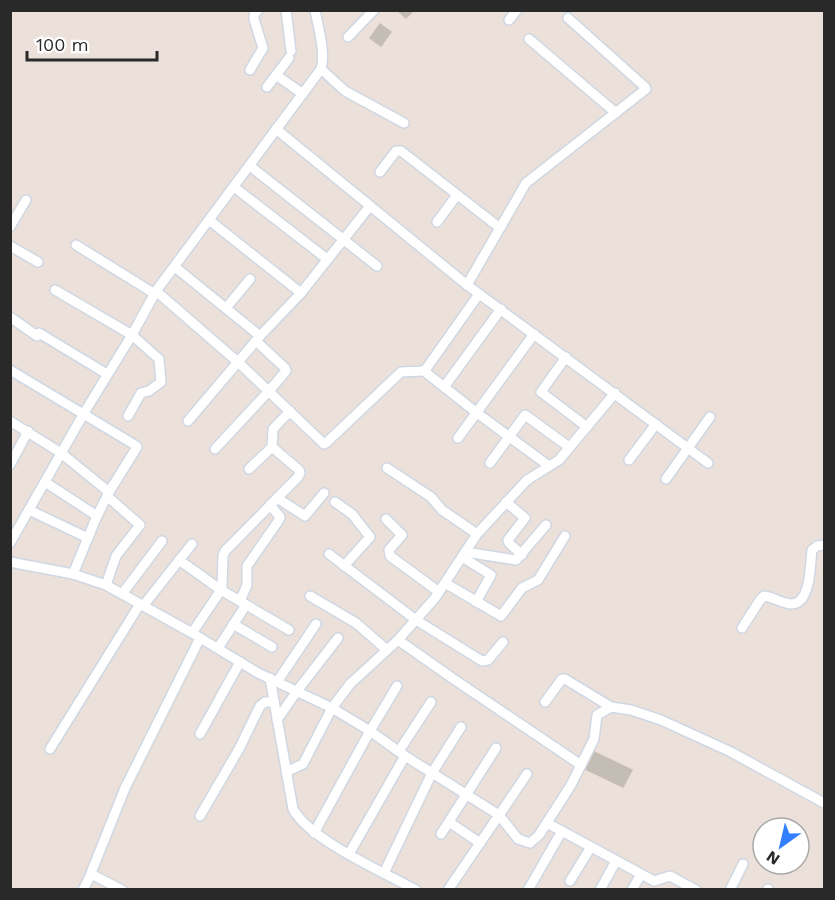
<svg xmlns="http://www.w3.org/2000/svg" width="835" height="900" font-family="'Work Sans',sans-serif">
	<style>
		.building { fill: #c4bdb6; stroke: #c8bdb4; stroke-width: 1.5 }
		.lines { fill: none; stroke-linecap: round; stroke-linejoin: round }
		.minor-casing { stroke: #cfd7e3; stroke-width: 12 }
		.minor { stroke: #fff; stroke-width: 9 }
	</style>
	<rect width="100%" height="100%" fill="#ece1da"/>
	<g class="building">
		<path d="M 397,10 L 414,10 L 406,18 Z"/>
		<path d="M 380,24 L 391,32 L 381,46 L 370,38 Z"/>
		<path d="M 592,751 L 632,770 L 623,787 L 583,768 Z"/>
	</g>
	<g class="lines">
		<defs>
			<g id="minor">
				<path d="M 286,10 L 291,51"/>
				<path d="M 509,20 L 517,10"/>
				<path d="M 348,37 L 374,10"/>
				<path d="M 529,39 L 616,113"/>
				<path d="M 321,69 L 345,91 L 404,123"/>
				<path d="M 250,70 L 263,48 L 254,19 L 254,15 L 258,10"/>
				<path d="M 276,75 L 303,94"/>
				<path d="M 267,87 L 289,58"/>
				<path d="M 276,129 L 467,285 L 708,463"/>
				<path d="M 250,166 L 377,266"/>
				<path d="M 380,172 L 396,151 L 401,151 L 500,228"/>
				<path d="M 234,187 L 327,259"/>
				<path d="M 209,220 L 301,293"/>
				<path d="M 437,222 L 457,195"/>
				<path d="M 10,227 L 26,200"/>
				<path d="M 76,245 L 155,294"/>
				<path d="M 10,246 L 38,262"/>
				<path d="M 175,267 L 260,336"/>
				<path d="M 467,285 L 526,183 L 646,89 L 645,87 L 568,18"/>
				<path d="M 55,290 L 132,335 L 159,359 L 161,382 L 149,391 L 141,393 L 128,416"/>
				<path d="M 156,291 L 239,363 L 324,444 L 326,443 L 401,372 L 422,371 L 426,369 L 479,294"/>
				<path d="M 226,308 L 250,279"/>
				<path d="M 10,317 L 37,336"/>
				<path d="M 39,333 L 107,374"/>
				<path d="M 566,357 L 541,392 L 587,427"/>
				<path d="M 10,370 L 135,445 L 137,447 L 109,492 L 97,516 L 73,574"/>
				<path d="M 424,371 L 477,413 L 549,466"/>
				<path d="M 444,387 L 501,309"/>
				<path d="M 10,421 L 61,453 L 109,492"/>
				<path d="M 188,421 L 260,336 L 301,293 L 370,206"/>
				<path d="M 458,438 L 534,334"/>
				<path d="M 215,449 L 269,391 L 286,371 L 285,368 L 256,341"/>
				<path d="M 629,460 L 656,424"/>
				<path d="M 490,463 L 525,415 L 569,447"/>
				<path d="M 10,465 L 28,431"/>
				<path d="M 387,468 L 431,497 L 442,510 L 477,534"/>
				<path d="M 249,469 L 272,447 L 273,429 L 290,411"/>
				<path d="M 666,479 L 710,417"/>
				<path d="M 45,482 L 97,516"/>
				<path d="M 277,498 L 305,516 L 324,493"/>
				<path d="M 335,502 L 352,514 L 370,537 L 344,566"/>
				<path d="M 506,502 L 525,518 L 508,540 L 509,543 L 522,555"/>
				<path d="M 29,510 L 88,538"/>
				<path d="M 386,519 L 402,535 L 389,550 L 390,556 L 439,592"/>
				<path d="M 10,543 L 84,413 L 132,335 L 156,291 L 321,69 C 326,53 318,27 315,10"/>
				<path d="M 465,552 L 516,560 L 546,525"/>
				<path d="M 329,554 L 416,620 L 482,661 L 488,660 L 503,642"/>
				<path d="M 462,557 L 491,575 L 476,602"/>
				<path d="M 179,560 L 221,590 L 289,630"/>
				<path d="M 10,562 L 73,574 L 106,585 L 192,633 L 258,673 L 332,708 L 370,731 L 405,756 L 499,815 L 518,839 L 530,843 L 539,835 L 571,785 L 594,739 L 597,715 L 611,707 L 631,710 L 661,720 L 731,752 L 824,803"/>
				<path d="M 445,583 L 501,616 L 522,588 L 538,580 L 565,536"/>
				<path d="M 106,585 L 116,556 L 140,525 L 107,496"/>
				<path d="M 122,594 L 162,541"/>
				<path d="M 310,596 L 356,623 L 387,650"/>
				<path d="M 240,601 L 247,585 L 247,566 L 279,520 L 280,517 L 270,505"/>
				<path d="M 143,606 L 192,544"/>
				<path d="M 233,624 L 272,647"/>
				<path d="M 742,628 L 760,600 L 764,596 C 773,597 783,604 792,604 C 811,603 810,565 812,550 L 817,546 L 824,545"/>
				<path d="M 192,633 L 221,590 L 222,586 L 223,556 L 225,551 L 298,477 L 300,473 L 299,470 L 272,447"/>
				<path d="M 398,640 L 455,680 L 581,765"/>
				<path d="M 218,648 L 246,605"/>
				<path d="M 270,678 L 293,809 C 310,840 383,872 416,890"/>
				<path d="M 277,682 L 316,624"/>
				<path d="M 545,702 L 562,679 L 565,679 L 611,707"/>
				<path d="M 277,720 L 297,691 L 338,638"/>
				<path d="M 200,734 L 240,662"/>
				<path d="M 50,749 L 140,604"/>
				<path d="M 399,751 L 431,702"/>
				<path d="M 286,772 L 303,764 L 332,708 L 350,684 L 398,640 L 435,598 L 477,534 L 527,480 L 559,460 L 615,393"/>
				<path d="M 200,816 L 239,749 L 260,706 L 265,702 L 274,702"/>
				<path d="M 449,822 L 480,843"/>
				<path d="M 547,823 L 654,881 L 670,876 L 696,890"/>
				<path d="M 314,833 L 370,731 L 397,686"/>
				<path d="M 441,834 L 496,748"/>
				<path d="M 349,854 L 405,756"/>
				<path d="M 384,873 L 432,773 L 461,727"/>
				<path d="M 91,874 L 122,890"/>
				<path d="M 570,881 L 591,847"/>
				<path d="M 83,890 L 89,878 L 125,788 L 200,638"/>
				<path d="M 448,890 L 527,774"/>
				<path d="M 528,890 L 562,831"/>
				<path d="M 600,890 L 616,861"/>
				<path d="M 632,890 L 641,874"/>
				<path d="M 730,890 L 743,864"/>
				<path d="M 768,890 L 768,889"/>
			</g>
		</defs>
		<use href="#minor" class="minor-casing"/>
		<use href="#minor" class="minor"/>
	</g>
	<rect width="835" height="900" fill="none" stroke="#292929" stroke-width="24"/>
	<g transform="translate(781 846) rotate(214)"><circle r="28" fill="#ffffff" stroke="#a9a9a9" stroke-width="1.5"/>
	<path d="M0-4.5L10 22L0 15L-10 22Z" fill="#347fff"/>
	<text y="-9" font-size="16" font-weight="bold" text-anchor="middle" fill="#292929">N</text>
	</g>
	<path d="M27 51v9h130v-9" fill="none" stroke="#292929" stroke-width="3"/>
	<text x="36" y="51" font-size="18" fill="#292929" stroke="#ffffff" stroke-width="4.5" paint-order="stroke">100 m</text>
</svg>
